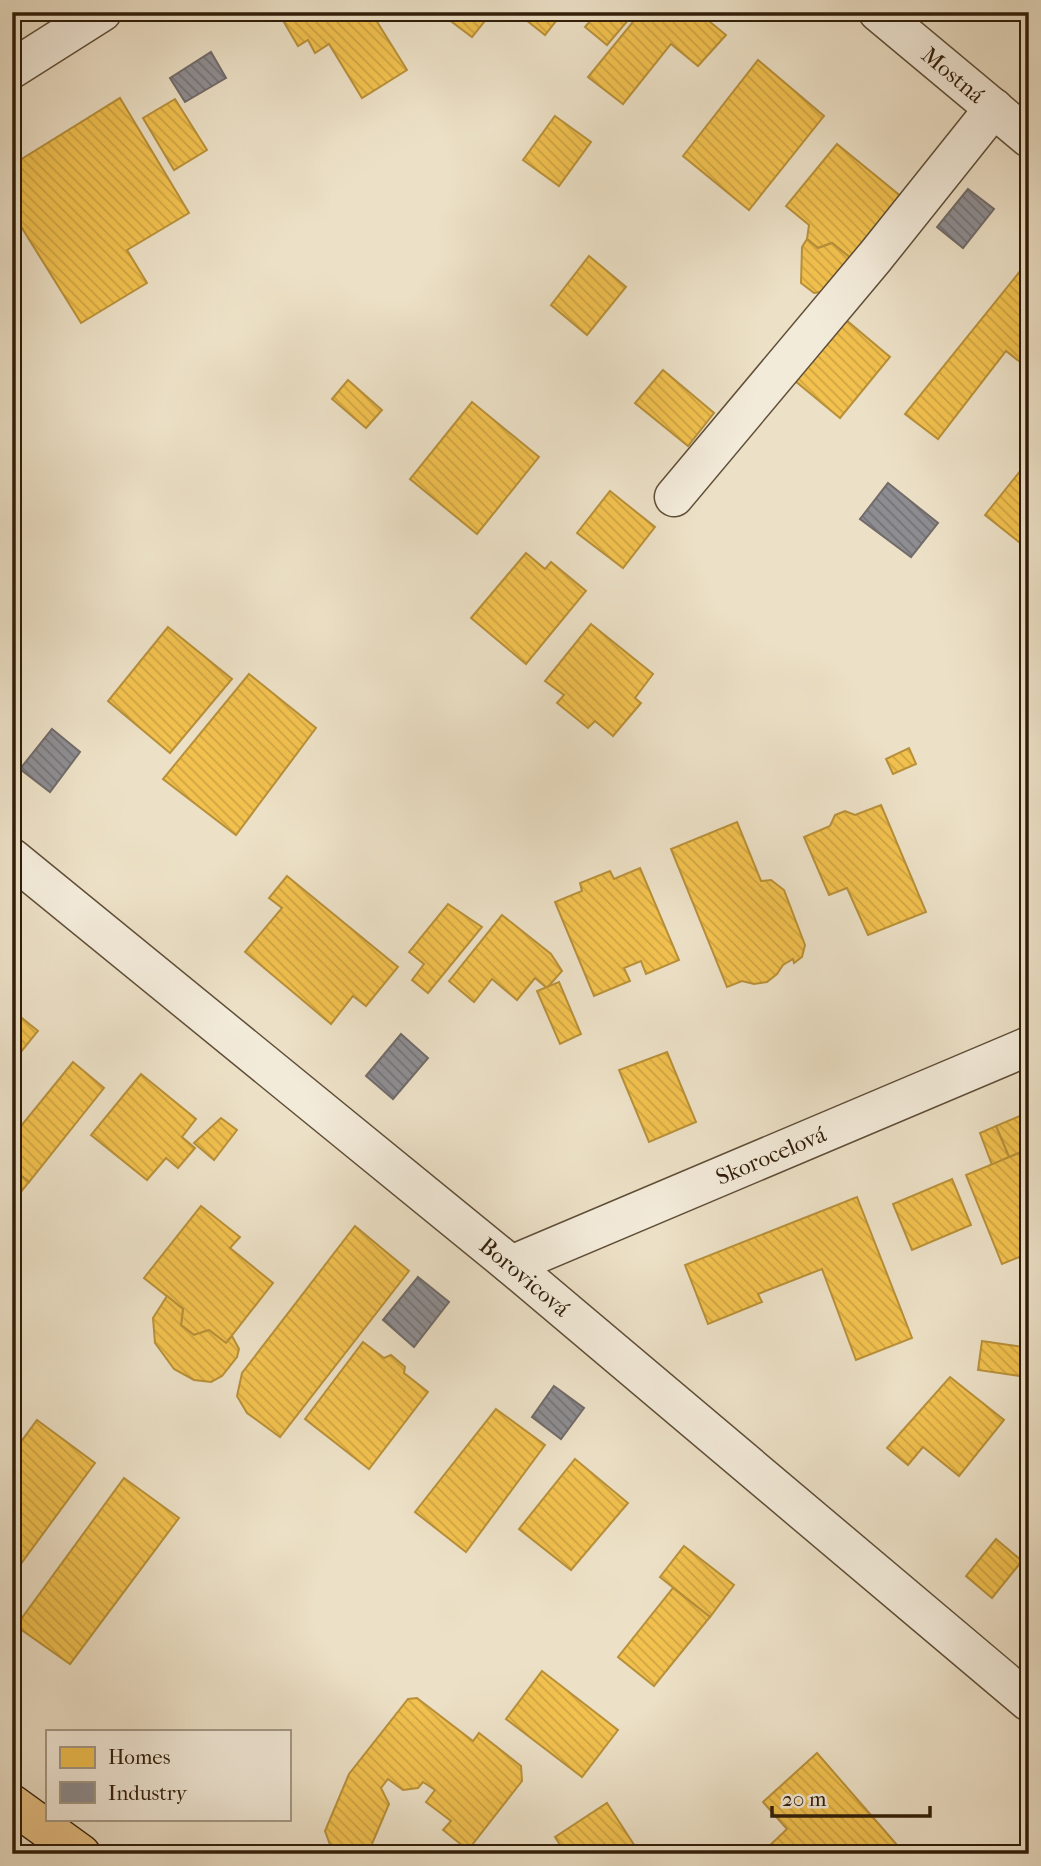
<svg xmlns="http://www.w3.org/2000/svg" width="1041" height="1866" font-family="'IM FELL French Canon',serif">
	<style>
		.homes { fill: url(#homes-back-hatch); stroke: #b89039; stroke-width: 2 }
		.industry { fill: url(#industry-back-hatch); stroke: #716b69; stroke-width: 2 }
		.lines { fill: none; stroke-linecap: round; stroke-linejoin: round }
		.minor-casing { stroke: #5f4e38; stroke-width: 41 }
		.major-casing { stroke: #301d08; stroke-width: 41 }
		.minor { stroke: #f3ebda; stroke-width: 38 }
		.major { stroke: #e6c083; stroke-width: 38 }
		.labels { text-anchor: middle; stroke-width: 7; stroke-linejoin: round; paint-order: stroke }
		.street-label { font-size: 23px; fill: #301d08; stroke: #f3ebda }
	</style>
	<defs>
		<pattern id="homes-back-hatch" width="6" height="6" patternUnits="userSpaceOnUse" patternTransform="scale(1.75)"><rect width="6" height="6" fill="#f2c14e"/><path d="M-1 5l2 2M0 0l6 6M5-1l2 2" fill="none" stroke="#d0a543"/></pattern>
		<pattern id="industry-back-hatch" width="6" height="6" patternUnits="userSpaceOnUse" patternTransform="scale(1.75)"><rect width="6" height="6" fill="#8d8d92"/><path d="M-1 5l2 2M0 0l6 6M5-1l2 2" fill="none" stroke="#747375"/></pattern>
	</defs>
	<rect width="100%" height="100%" fill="#ece0c6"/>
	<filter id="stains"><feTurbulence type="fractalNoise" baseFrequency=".00286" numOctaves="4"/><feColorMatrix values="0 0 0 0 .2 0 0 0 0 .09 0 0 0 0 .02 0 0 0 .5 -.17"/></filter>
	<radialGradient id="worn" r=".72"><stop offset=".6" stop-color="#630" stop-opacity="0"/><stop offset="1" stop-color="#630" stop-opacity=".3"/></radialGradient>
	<g class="homes">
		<path d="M 278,12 L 371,12 L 407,70 L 362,98 L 329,44 L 315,53 L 308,40 L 298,46 Z"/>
		<path d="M 453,12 L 492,12 L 472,37 L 448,19 Z"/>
		<path d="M 516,12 L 563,12 L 545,35 Z"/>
		<path d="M 598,12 L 635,12 L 607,45 L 585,27 Z"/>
		<path d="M 641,12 L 698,12 L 726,35 L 698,66 L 671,44 L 623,104 L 588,77 Z"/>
		<path d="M 758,60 L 824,116 L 749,210 L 683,156 Z"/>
		<path d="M 120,98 L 189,213 L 127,250 L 147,283 L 81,323 L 12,212 L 12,165 Z"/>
		<path d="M 175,99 L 207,150 L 174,170 L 143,118 Z"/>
		<path d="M 555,116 L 591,142 L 559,186 L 523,160 Z"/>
		<path d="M 837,144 L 903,198 L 853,260 L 832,243 L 818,248 L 807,239 L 809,225 L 786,206 Z"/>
		<path d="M 807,239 L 818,248 L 832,243 L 853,260 L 829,291 L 814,293 L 801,283 L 802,247 Z"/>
		<path d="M 589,256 L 626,287 L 587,335 L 551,305 Z"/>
		<path d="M 1021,270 L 1029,277 L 1029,369 L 1006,351 L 938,439 L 905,414 Z"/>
		<path d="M 845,319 L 890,357 L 840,418 L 794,380 Z"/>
		<path d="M 663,370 L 714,413 L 688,446 L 635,403 Z"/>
		<path d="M 348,380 L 382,410 L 366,428 L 332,399 Z"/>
		<path d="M 472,402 L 539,457 L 477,534 L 410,479 Z"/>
		<path d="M 1029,460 L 1029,550 L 985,515 Z"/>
		<path d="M 610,491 L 655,527 L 623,568 L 577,533 Z"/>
		<path d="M 526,553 L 545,569 L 551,562 L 586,591 L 526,664 L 471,618 Z"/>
		<path d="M 591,624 L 653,674 L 635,698 L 641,703 L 613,736 L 595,721 L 588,728 L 557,703 L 564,695 L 545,681 Z"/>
		<path d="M 168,627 L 232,679 L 170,753 L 108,701 Z"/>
		<path d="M 249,674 L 316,728 L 236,835 L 163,779 Z"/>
		<path d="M 909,748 L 916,764 L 893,774 L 886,759 Z"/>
		<path d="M 881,805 L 926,912 L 868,935 L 847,888 L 829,895 L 804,837 L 830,826 L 835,815 L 845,811 L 855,815 Z"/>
		<path d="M 737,822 L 761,881 L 771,880 L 784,890 L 805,945 L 802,957 L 794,963 L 793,959 L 783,965 L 777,974 L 767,982 L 754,984 L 742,981 L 727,987 L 671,849 Z"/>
		<path d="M 640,868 L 679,960 L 646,974 L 641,961 L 624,968 L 630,981 L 594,996 L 555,902 L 582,891 L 580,883 L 610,871 L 614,879 Z"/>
		<path d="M 287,876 L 398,967 L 366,1006 L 353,996 L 331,1024 L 245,952 L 282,908 L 269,898 Z"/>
		<path d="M 448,904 L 482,927 L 428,993 L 412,980 L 424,964 L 409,952 Z"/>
		<path d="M 502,915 L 551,954 L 562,971 L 547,988 L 535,978 L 517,1000 L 492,979 L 474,1002 L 449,981 Z"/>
		<path d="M 559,982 L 581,1034 L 560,1044 L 537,991 Z"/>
		<path d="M 12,1010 L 38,1031 L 12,1063 Z"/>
		<path d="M 667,1052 L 696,1122 L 649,1142 L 619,1070 Z"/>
		<path d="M 73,1062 L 104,1088 L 29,1182 L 12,1168 L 12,1137 Z"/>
		<path d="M 141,1074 L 196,1119 L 182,1137 L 195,1148 L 178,1168 L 166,1158 L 147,1180 L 91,1135 Z"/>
		<path d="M 1027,1113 L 1029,1119 L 1029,1149 L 1009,1157 L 996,1126 Z"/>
		<path d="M 221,1118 L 237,1130 L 214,1160 L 194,1143 Z"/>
		<path d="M 996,1126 L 1009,1157 L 992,1165 L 980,1133 Z"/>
		<path d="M 1029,1149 L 1029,1253 L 1002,1264 L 966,1175 Z"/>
		<path d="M 12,1168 L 29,1182 L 12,1203 Z"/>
		<path d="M 952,1179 L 971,1225 L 912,1250 L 893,1204 Z"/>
		<path d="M 857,1197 L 912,1338 L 856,1360 L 822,1269 L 758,1294 L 762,1302 L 708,1324 L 685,1265 Z"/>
		<path d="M 201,1206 L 240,1237 L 230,1248 L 273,1283 L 226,1343 L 209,1330 L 194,1335 L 181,1325 L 183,1309 L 144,1278 Z"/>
		<path d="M 355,1226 L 409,1271 L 280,1437 L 247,1413 L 237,1396 L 242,1373 Z"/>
		<path d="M 167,1296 L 183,1309 L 181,1325 L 194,1335 L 209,1330 L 226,1343 L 232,1336 L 239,1349 L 237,1357 L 222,1376 L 211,1382 L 194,1380 L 174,1369 L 155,1343 L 153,1318 Z"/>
		<path d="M 982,1341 L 1029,1348 L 1027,1377 L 978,1370 Z"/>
		<path d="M 363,1342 L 384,1358 L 391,1355 L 405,1367 L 404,1373 L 428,1392 L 369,1469 L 305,1419 Z"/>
		<path d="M 950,1377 L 1004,1420 L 959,1476 L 923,1447 L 908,1465 L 887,1448 Z"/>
		<path d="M 496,1409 L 545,1445 L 466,1552 L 415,1512 Z"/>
		<path d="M 37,1420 L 95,1463 L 12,1576 L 12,1454 Z"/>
		<path d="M 575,1459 L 628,1503 L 571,1570 L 519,1529 Z"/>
		<path d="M 124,1478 L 179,1518 L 70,1664 L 16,1626 Z"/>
		<path d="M 996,1539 L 1022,1561 L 992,1598 L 966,1576 Z"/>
		<path d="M 684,1546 L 734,1585 L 710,1617 L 660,1577 Z"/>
		<path d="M 673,1588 L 710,1617 L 654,1686 L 618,1657 Z"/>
		<path d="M 542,1671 L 618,1730 L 582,1777 L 506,1719 Z"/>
		<path d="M 417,1698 L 473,1741 L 479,1733 L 521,1766 L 522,1781 L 468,1850 L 443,1830 L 451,1821 L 426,1802 L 435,1790 L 423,1782 L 418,1788 L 403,1790 L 388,1779 L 381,1788 L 389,1804 L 369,1851 L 362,1854 L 341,1854 L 332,1850 L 325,1831 L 349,1774 L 408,1699 Z"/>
		<path d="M 817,1753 L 897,1845 L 887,1854 L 772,1854 L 767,1848 L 787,1829 L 763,1802 Z"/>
		<path d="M 607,1803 L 640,1854 L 566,1854 L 555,1837 Z"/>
	</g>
	<g class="industry">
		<path d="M 211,52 L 226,78 L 185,102 L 170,78 Z"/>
		<path d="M 968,189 L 994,209 L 963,248 L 937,227 Z"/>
		<path d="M 888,483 L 938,523 L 911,557 L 860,519 Z"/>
		<path d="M 52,729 L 80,752 L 50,792 L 20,769 Z"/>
		<path d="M 401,1034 L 428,1058 L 393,1099 L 366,1076 Z"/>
		<path d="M 418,1277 L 449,1302 L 414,1347 L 383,1320 Z"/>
		<path d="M 554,1386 L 584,1408 L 561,1439 L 532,1417 Z"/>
	</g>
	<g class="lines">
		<defs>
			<g id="minor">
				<path id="s1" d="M 878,12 L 1029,138"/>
				<path d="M 12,69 L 102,12"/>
				<path d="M 674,497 L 875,257 L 994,108"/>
				<path id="s2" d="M 12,858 L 511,1265 L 1029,1702"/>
				<path id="s3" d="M 511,1265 L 1029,1046"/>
			</g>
			<path id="major" d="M 12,1804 L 81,1854"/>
		</defs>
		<use href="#minor" class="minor-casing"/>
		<use href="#major" class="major-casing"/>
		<use href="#minor" class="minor"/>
		<use href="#major" class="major"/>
	</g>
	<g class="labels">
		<g class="street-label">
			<text dy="8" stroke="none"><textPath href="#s1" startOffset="98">Mostná</textPath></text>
			<text dy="8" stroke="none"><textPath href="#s3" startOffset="282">Skorocelová</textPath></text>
			<text dy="8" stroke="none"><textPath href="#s2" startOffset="662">Borovicová</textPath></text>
		</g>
	</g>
	<rect width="1041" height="1866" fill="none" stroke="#ece0c6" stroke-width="42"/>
	<rect x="14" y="14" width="1013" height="1838" fill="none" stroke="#301d08" stroke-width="3.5"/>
	<rect x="21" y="21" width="999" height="1824" fill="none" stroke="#301d08" stroke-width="2"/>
	<rect x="46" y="1730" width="245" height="91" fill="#f3ebda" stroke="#a59986" stroke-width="2"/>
	<rect x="60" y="1747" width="35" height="21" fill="#f2c14e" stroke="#a59986" stroke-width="2"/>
	<text x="108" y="1764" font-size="21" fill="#301d08">Homes</text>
	<rect x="60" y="1782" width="35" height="21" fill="#8d8d92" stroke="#a59986" stroke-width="2"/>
	<text x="108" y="1800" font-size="21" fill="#301d08">Industry</text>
	<path d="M772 1806v10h158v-10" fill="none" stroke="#301d08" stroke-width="3.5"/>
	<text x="782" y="1806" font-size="21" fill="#301d08" stroke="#f3ebda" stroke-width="5" paint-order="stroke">20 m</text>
	<rect width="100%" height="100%" filter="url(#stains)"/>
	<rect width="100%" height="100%" fill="url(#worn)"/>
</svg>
